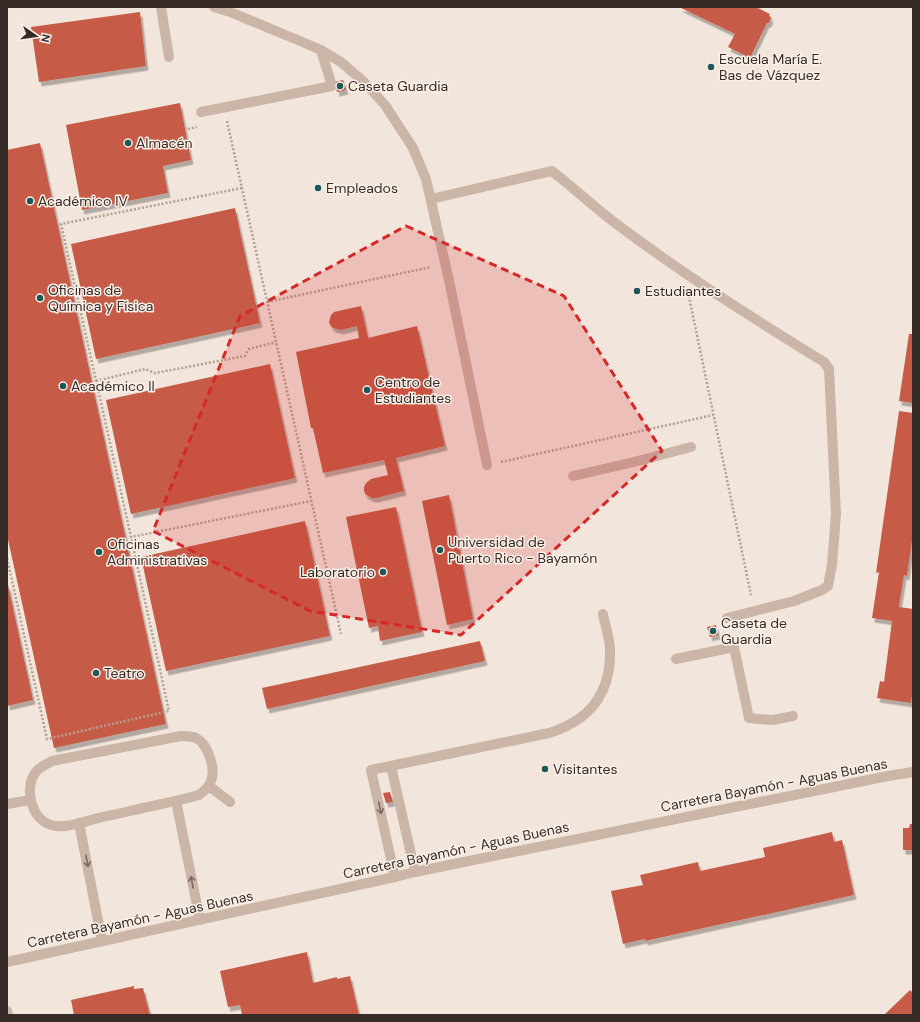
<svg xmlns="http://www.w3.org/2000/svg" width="920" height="1022" font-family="'DM Sans',sans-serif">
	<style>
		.building { fill: #c65b46; filter: url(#shadow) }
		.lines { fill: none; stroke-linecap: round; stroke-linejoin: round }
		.path { stroke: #b69f92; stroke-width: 2.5; stroke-dasharray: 2 2; stroke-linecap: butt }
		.minor { stroke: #cab5a7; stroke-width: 10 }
		.oneway { stroke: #796961 }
		.marked { fill: #d62828; fill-opacity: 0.2; stroke: #d62828; stroke-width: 3; stroke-dasharray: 8 5; stroke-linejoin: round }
		.poi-dot { fill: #1d5858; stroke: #faf0e8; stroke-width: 1.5 }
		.labels { text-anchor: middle; stroke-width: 3; stroke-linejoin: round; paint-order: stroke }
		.poi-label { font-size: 14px; fill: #372b28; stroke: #faf0e8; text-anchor: start }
		.street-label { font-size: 14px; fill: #372b28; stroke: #faf0e8 }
	</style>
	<defs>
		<filter id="shadow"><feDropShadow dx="2.5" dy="4.5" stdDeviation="0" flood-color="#0004"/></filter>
	</defs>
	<rect width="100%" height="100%" fill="#f2e6dc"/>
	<g class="building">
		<path d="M 679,7 L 756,7 L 770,14 L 769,16 L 771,17 L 769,23 L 767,23 L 750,58 L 728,47 L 735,34 Z"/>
		<path d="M 140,12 L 146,66 L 39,82 L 31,27 Z"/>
		<path d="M 343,80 L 346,90 L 337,92 L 335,82 Z"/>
		<path d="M 180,103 L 191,160 L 163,166 L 168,193 L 82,210 L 66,125 Z"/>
		<path d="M 40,143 L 166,724 L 54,748 L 7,535 L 7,150 Z"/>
		<path d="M 235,208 L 260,323 L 96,359 L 71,244 Z"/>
		<path d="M 361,306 L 368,338 L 417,326 L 445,446 L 396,458 L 404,491 L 376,498 L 372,498 L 365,494 L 364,490 L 364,487 L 366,483 L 371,479 L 388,475 L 384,460 L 323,473 L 313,428 L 311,428 L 296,352 L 359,338 L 357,326 L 341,330 L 333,328 L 330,325 L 329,322 L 331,315 L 334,312 Z"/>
		<path d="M 909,334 L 913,334 L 913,403 L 899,401 Z"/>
		<path d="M 270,364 L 295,478 L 131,514 L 106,400 Z"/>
		<path d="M 899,411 L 913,413 L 913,534 L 907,576 L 904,575 L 899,607 L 913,609 L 913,689 L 911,703 L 877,698 L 880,681 L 884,682 L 892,621 L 872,618 L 879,572 L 876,573 Z"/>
		<path d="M 449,495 L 473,619 L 447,625 L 422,501 Z"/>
		<path d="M 396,507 L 422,632 L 380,641 L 378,626 L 369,628 L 346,517 Z"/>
		<path d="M 305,521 L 330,636 L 166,671 L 141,557 Z"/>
		<path d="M 7,585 L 8,585 L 33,700 L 7,706 Z"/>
		<path d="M 716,625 L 718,635 L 710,637 L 707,627 Z"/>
		<path d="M 480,641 L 485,661 L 267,709 L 262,688 Z"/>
		<path d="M 390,792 L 393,802 L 386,803 L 383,793 Z"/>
		<path d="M 910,824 L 913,824 L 913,850 L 903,850 L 903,828 L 909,828 Z"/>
		<path d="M 832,832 L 834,842 L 842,840 L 854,895 L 645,941 L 645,939 L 623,944 L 611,891 L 643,885 L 640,875 L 698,862 L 700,871 L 765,857 L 763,848 Z"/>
		<path d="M 307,952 L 313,983 L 337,977 L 337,979 L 350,976 L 359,1015 L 242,1015 L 240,1005 L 228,1007 L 220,971 Z"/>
		<path d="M 134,986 L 134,989 L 143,988 L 150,1015 L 74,1015 L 71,1000 Z"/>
		<path d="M 910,990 L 913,993 L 913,1015 L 884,1015 Z"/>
	</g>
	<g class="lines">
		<g class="path">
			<path d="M 227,121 L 341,634"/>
			<path d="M 188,129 L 197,127"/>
			<path d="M 242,188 L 61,224 L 131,537 L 311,501"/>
			<path d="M 688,292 L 751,595"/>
			<path d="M 267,302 L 431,267"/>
			<path d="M 96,381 L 145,369 L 155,373 L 245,356 L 249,349 L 276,342"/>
			<path d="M 501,462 L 713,415"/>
			<path d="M 7,558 L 47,739 L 169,711 L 131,537"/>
		</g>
		<g class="minor">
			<path d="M 161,7 L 169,57"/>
			<path d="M 214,7 L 230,12 L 300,41 L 321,50 L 341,62 L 364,82 L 385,105 L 413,148 L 426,179 L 450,285 L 487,465"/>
			<path d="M 201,112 L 332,86 L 321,50"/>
			<path d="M 431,199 L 552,171 C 571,186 590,203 610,219 C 678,271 751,317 824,362 L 829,369 L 836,514 L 832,565 L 828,586 L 822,590 L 794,601 L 727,618"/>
			<path d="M 573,476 L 634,462 L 691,447"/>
			<path d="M 676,659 L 734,647 L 749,718 L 759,719 L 773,720 L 793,716"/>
			<path d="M 181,736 C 186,736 191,736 196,738 C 208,744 216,769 211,781 C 209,788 204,791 199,795 C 185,799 171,802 157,805 C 137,809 118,814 98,818 C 88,821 66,828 56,826 C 33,824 23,791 35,773 C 39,767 46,764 52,761 Z"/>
			<path d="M 391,766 L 415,872"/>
			<path d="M 209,786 L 230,802"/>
			<path d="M 176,801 L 200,920"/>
			<path d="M 7,804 L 31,800"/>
			<path d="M 79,823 L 102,941"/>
			<path d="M 395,877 L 371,770 L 549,733 C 559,730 568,726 577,720 C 601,705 611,678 610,650 C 610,638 605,626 603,614"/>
			<path d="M 7,962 L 395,877 L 415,872 L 888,776 L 913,772"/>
			<path d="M 7,1011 L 8,1015"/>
		</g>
	</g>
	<defs><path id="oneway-shaft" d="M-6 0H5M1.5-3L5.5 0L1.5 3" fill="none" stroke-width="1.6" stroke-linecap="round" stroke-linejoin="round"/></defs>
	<g class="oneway">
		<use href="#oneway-shaft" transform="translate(380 808) rotate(77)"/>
		<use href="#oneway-shaft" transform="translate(87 861) rotate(79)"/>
		<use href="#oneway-shaft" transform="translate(192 882) rotate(-101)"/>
	</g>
	<path class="marked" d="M 406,226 L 564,296 L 662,451 L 461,635 L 310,611 L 153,531 L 240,316 Z"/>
	<g class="poi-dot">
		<circle cx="711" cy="67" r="4"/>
		<circle cx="340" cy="86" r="4"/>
		<circle cx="128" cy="143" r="4"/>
		<circle cx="318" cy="188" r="4"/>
		<circle cx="30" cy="201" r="4"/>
		<circle cx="637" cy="291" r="4"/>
		<circle cx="40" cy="298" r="4"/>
		<circle cx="63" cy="386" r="4"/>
		<circle cx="367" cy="390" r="4"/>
		<circle cx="440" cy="550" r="4"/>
		<circle cx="99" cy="552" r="4"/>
		<circle cx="383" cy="572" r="4"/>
		<circle cx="713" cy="631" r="4"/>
		<circle cx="96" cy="673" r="4"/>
		<circle cx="545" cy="769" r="4"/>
	</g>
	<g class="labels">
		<g class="poi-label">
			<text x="719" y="64">Escuela María E.<tspan x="719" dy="16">Bas de Vázquez</tspan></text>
			<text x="348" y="91">Caseta Guardia</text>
			<text x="136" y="148">Almacén</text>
			<text x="326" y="193">Empleados</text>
			<text x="38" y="206">Académico IV</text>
			<text x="48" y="295">Oficinas de<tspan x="48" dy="16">Química y Física</tspan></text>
			<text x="645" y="296">Estudiantes</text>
			<text x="375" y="387">Centro de<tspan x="375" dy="16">Estudiantes</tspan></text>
			<text x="71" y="391">Académico II</text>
			<text x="448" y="547">Universidad de<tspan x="448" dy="16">Puerto Rico - Bayamón</tspan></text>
			<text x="107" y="549">Oficinas<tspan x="107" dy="16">Administrativas</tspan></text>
			<text x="375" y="577" text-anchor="end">Laboratorio</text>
			<text x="721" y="628">Caseta de<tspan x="721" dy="16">Guardia</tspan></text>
			<text x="104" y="678">Teatro</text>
			<text x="553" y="774">Visitantes</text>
		</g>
		<g class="street-label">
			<text transform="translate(774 785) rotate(-11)" y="5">Carretera Bayamón - Aguas Buenas</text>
			<text transform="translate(456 850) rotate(-12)" y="5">Carretera Bayamón - Aguas Buenas</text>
			<text transform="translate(140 919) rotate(-12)" y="5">Carretera Bayamón - Aguas Buenas</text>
		</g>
	</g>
	<rect width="920" height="1022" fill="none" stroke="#372b28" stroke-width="16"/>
	<g transform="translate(36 36) rotate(103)" stroke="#faf0e8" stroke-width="3" paint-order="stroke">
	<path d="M0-3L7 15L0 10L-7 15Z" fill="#372b28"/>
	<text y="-6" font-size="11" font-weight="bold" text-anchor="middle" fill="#372b28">N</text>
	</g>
</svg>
